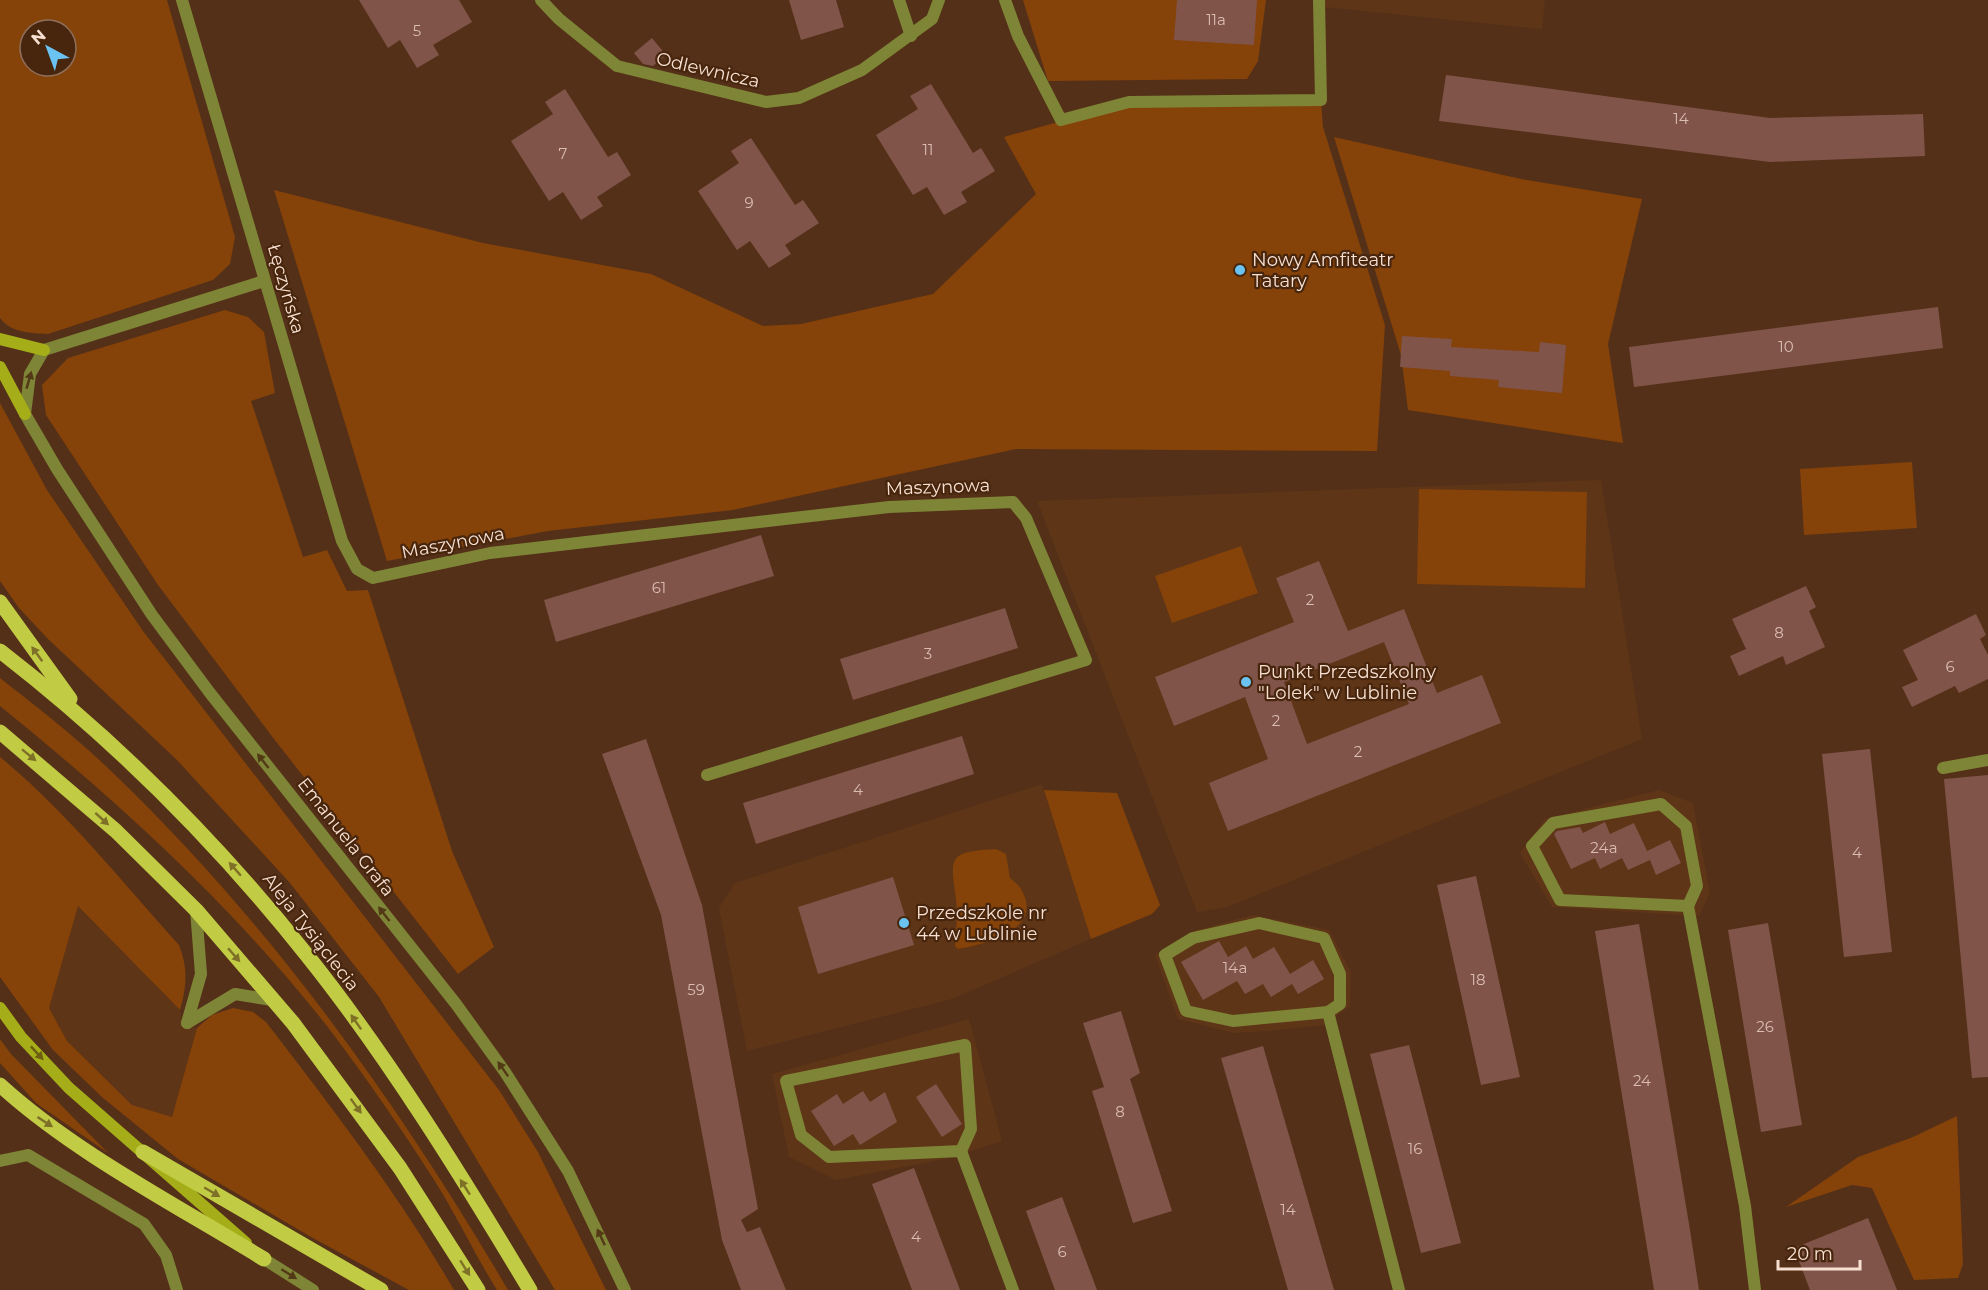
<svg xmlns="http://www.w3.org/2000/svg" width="1988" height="1290" font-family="Montserrat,sans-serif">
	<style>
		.built { fill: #5e3517 }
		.green { fill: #854209; fill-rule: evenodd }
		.building { fill: #81544a; fill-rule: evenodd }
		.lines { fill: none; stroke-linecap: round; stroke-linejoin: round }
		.service { stroke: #7e8536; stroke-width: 12 }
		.pedestrian { stroke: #7e8536; stroke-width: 12 }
		.minor { stroke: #7e8536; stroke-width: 12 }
		.tertiary { stroke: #7e8536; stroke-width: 12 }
		.secondary { stroke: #a5ae18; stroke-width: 12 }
		.primary { stroke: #c1cb44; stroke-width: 15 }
		.oneway { fill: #533915 }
		.oneway2 { fill: #7e7026 }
		.oneway3 { fill: #6d5c11 }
		.poi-dot { fill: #6bc3f2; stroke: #48260d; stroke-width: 2 }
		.labels { text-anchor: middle; stroke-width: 4.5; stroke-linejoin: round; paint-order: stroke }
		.number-label { font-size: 15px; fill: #dabdb0 }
		.street-label { font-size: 18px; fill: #f7e0d2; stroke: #48260d }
		.poi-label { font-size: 18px; fill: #f7e0d2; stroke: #48260d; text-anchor: start }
	</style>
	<rect width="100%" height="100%" fill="#543018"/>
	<g class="built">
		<path d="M 1324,0 L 1545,0 L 1542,29 L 1324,7 Z"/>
		<path d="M 1601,480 L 1642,739 L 1227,907 L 1197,912 L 1037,501 Z"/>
		<path d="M 1042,784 L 1091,939 L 952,999 L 747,1051 L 719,908 L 735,883 Z"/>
		<path d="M 1659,790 L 1693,803 L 1710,893 L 1699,916 L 1552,907 L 1520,853 L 1545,819 Z"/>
		<path d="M 78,905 L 180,1010 L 182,1022 L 197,1028 L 172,1118 L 132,1105 L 67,1041 L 49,1008 Z"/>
		<path d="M 1253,915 L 1329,930 L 1351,972 L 1350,1006 L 1324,1025 L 1268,1031 L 1234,1033 L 1178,1019 L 1155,955 L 1197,930 Z"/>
		<path d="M 969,1019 L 1002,1141 L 950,1158 L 836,1180 L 789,1157 L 772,1074 Z"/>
	</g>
	<g class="green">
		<path d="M 0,0 L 167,0 L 235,237 L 230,264 L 213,280 L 48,334 C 31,333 11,333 0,318 ZM 30,30 L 66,30 L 66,66 L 30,66 Z"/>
		<path d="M 1023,0 L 1266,0 L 1258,61 L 1247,79 L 1048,81 Z"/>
		<path d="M 1321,100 L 1323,127 L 1385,325 L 1377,451 L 1016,449 L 733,510 L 548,531 L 387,561 L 274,190 L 483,243 L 651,274 L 763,326 L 801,324 L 933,294 L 1036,194 L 1004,137 L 1129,102 Z"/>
		<path d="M 1334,137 L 1521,179 L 1642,199 L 1608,344 L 1623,443 L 1408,410 L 1401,355 Z"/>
		<path d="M 225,310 L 248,317 L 264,332 L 275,393 L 251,401 L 303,557 L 327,550 L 347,591 L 368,590 L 452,851 L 494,947 L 458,974 L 274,739 L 158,585 L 46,415 L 42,385 L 68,358 Z"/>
		<path d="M 0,403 L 47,490 L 143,631 L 499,1090 L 538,1152 L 606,1290 L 555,1290 L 379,997 L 290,883 L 176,759 L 48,639 L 19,608 L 0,581 Z"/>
		<path d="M 1912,462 L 1917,528 L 1804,535 L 1800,469 Z"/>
		<path d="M 1419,489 L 1587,492 L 1585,588 L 1417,584 Z"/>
		<path d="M 1241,546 L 1258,593 L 1172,623 L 1155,576 Z"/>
		<path d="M 0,678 C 38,708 76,737 111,771 C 269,922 398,1102 508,1290 L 497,1290 C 475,1255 458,1218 436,1183 C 403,1131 367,1079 330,1030 C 235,908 120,803 0,706 Z"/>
		<path d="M 0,757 C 67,812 121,881 179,945 C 188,968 187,985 180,1010 L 78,906 L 49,1008 L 67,1041 L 132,1105 L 172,1117 L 197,1028 L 212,1015 L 233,1008 L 253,1012 L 266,1022 C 333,1109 399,1195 454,1290 L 409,1290 L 311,1237 L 178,1159 L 103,1098 L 53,1050 L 0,977 Z"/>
		<path d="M 1044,790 L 1117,793 L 1160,905 L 1152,914 L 1091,939 Z"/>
		<path d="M 996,849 L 1006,854 L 1010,878 C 1019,885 1023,890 1026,901 C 1033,933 983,945 958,949 L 955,946 C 956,930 958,915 956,899 C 950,856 948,852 996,849 Z"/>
		<path d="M 0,1039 L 11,1054 L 108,1153 L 36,1103 L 0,1063 Z"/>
		<path d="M 1957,1116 L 1963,1264 L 1958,1278 L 1914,1280 L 1872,1188 L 1852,1185 L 1786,1207 L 1858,1157 L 1913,1137 Z"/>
	</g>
	<g class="building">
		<path d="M 359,0 L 459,0 L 472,22 L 433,45 L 439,55 L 417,68 L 400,40 L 388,48 Z"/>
		<path d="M 789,0 L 836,0 L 844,27 L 801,40 Z"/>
		<path d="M 1177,0 L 1257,0 L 1254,45 L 1174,40 Z"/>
		<path d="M 652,38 L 666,55 L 653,66 L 643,64 L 634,53 Z"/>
		<path d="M 1446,75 L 1770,118 L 1923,114 L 1925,156 L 1770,162 L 1439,121 Z"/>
		<path d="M 931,84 L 973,153 L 981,148 L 995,171 L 961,192 L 967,202 L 944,215 L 927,187 L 913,195 L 876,135 L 918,109 L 910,96 Z"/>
		<path d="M 565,89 L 608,157 L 617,152 L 631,175 L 597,197 L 603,206 L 581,220 L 563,192 L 549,201 L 511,141 L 553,114 L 545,102 Z"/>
		<path d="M 751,138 L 795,205 L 803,200 L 819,223 L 785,245 L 791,254 L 769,268 L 750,241 L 737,250 L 698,191 L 739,163 L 731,151 Z"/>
		<path d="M 1938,307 L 1943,348 L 1634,387 L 1629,347 Z"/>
		<path d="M 1402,336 L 1452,339 L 1451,347 L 1539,352 L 1540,342 L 1566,345 L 1562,393 L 1498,387 L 1499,380 L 1450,376 L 1450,371 L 1400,367 Z"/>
		<path d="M 761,535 L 774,576 L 556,642 L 544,600 Z"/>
		<path d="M 1319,561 L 1348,631 L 1404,609 L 1437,693 L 1482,675 L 1501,723 L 1228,831 L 1209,783 L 1268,759 L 1245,697 L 1174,726 L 1155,677 L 1294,622 L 1276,578 ZM 1384,642 L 1409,704 L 1307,744 L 1284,682 Z"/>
		<path d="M 1806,586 L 1816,607 L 1809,611 L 1825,647 L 1786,665 L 1783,656 L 1739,676 L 1730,656 L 1746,649 L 1732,619 Z"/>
		<path d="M 1005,608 L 1018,648 L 853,700 L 840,659 Z"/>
		<path d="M 1976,614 L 1986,635 L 1980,639 L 1988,655 L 1988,679 L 1959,693 L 1955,686 L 1912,707 L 1902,687 L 1918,680 L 1903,650 Z"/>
		<path d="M 962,736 L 974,774 L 756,844 L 743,803 Z"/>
		<path d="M 646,739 L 702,905 L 758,1209 L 741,1220 L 747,1232 L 760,1227 L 786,1290 L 741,1290 L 722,1240 L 661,915 L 602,754 Z"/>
		<path d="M 1870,749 L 1892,952 L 1844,957 L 1822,754 Z"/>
		<path d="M 1988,775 L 1988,1077 L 1972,1078 L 1944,779 Z"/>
		<path d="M 1605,822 L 1610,834 L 1634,823 L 1647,851 L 1670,840 L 1681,863 L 1656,875 L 1650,860 L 1628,870 L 1622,858 L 1600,869 L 1595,858 L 1571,869 L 1554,834 L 1557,831 L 1580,827 L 1583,833 Z"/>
		<path d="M 1476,876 L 1520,1077 L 1481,1085 L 1437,885 Z"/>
		<path d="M 893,877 L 914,945 L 818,974 L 798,907 Z"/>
		<path d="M 1768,923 L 1802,1125 L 1761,1132 L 1728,930 Z"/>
		<path d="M 1639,924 L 1690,1230 L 1699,1290 L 1654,1290 L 1595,931 Z"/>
		<path d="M 1219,941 L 1228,957 L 1246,946 L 1253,959 L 1274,947 L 1290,974 L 1313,960 L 1324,979 L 1298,994 L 1292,984 L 1271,997 L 1263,984 L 1245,994 L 1237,981 L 1203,1000 L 1181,962 Z"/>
		<path d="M 1121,1011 L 1140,1073 L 1130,1079 L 1172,1211 L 1133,1223 L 1092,1091 L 1104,1087 L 1083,1023 Z"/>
		<path d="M 1409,1045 L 1461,1243 L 1421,1253 L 1370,1054 Z"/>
		<path d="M 1263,1046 L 1334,1290 L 1288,1290 L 1221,1058 Z"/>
		<path d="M 936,1084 L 962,1124 L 942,1137 L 916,1097 Z"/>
		<path d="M 863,1091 L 870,1102 L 885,1092 L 897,1122 L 860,1145 L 853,1134 L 834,1146 L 811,1111 L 837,1094 L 843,1104 Z"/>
		<path d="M 914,1168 L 960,1290 L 912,1290 L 872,1184 Z"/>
		<path d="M 1062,1197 L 1097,1290 L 1055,1290 L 1026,1211 Z"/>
		<path d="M 1868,1218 L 1897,1290 L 1810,1290 L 1794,1248 Z"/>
	</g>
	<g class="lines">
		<g class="service">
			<path d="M 1943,768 L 1988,760"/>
			<path d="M 1661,804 L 1686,826 L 1697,886 L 1688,906 L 1560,900 L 1532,846 L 1553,823 Z"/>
			<path d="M 1259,923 L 1324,938 L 1340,974 L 1340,1004 L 1328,1012 L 1233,1021 L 1186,1011 L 1165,955 L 1193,938 Z"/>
			<path d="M 187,1023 L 201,974 L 196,910"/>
			<path d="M 187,1023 L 235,994 L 272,1000"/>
			<path d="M 965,1045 L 971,1129 L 961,1151 L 829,1157 L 801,1135 L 786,1081 Z"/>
			<path d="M 0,1161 L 28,1155 L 144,1224 L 166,1255 L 177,1290"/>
		</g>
		<path class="pedestrian" d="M 1005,0 L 1018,36 L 1061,120 L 1129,102 L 1321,100 L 1319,0"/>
		<g class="minor">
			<path d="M 182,0 L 342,541 L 357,569 L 373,578 L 490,553 L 889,507 L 1013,502 L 1026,518 L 1086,660 L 707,775"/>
			<path d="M 541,0 L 559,19 L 617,66 L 766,102 L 799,98 L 862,70 L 932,19 L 939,0"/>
			<path d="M 899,0 L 911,36"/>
			<path d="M 1688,906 L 1745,1206 L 1755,1290"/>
			<path d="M 1328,1012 L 1399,1290"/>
			<path d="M 961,1151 L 1013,1290"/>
		</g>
		<g class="tertiary">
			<path d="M 264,281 L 44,350 L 30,374 L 25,414 L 57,469 L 152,615 L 210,693 L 456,1004 L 505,1072 L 568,1171 L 625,1290"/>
			<path d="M 264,1259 L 313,1290"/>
		</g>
		<g class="secondary">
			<path d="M 0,339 L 44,350"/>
			<path d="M 0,367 L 25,414"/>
			<path d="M 0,1008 L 21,1037 L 69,1088 L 246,1243"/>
		</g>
		<g class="primary">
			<path d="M 0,602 L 70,699"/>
			<path d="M 0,651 C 114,739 216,841 306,954 C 387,1055 463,1178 530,1290"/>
			<path d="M 0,732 L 116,831 L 196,910 L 293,1023 L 400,1168 L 478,1290"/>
			<path d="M 0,1085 C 73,1152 178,1206 264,1259"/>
			<path d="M 143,1152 L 381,1290"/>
		</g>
	</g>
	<defs><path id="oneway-solid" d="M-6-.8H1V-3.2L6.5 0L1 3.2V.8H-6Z" transform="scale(1.5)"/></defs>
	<g class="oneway">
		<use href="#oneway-solid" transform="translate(29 380) rotate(-74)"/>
		<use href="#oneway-solid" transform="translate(263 761) rotate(-128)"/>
		<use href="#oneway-solid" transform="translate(384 914) rotate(-128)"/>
		<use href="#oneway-solid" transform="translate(503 1069) rotate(-125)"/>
		<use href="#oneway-solid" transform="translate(601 1237) rotate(-115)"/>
		<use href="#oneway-solid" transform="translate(289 1274) rotate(32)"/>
	</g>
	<g class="oneway2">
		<use href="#oneway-solid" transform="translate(37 654) rotate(-126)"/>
		<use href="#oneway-solid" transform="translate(29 755) rotate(39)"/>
		<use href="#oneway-solid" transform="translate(102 819) rotate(42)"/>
		<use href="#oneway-solid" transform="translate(235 869) rotate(-131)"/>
		<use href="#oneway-solid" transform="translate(234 955) rotate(49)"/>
		<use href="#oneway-solid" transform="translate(356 1022) rotate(-125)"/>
		<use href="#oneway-solid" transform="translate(356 1106) rotate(54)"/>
		<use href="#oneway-solid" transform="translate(45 1122) rotate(33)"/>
		<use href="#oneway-solid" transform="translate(465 1187) rotate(-123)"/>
		<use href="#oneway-solid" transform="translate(212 1192) rotate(30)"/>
		<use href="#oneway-solid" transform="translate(465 1268) rotate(58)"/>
	</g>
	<use class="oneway3" href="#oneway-solid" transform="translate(37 1053) rotate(47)"/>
	<g class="poi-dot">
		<circle cx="1240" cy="270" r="6"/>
		<circle cx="1246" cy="682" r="6"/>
		<circle cx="904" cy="923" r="6"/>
	</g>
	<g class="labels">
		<g class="number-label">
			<text x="1216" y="25">11a</text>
			<text x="417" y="36">5</text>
			<text x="1681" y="124">14</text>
			<text x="928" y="155">11</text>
			<text x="563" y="159">7</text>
			<text x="749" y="208">9</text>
			<text x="1786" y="352">10</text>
			<text x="659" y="593">61</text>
			<text x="1310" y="605">2</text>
			<text x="1779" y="638">8</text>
			<text x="928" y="659">3</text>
			<text x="1950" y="672">6</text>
			<text x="1276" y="726">2</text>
			<text x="1358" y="757">2</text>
			<text x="858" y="795">4</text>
			<text x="1604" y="853">24a</text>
			<text x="1857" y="858">4</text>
			<text x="1235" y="973">14a</text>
			<text x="1478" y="985">18</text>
			<text x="696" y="995">59</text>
			<text x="1765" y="1032">26</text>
			<text x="1642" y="1086">24</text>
			<text x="1120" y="1117">8</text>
			<text x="1415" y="1154">16</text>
			<text x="1288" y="1215">14</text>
			<text x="916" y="1242">4</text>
			<text x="1062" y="1257">6</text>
		</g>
		<g class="street-label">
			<text transform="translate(708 70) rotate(13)" y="6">Odlewnicza</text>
			<text transform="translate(286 289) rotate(74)" y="6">Łęczyńska</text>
			<text transform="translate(938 487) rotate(-2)" y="6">Maszynowa</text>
			<text transform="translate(453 543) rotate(-11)" y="6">Maszynowa</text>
			<text transform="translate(346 837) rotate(52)" y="6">Emanuela Grafa</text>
			<text transform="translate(311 932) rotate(52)" y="6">Aleja Tysiąclecia</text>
		</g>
		<g class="poi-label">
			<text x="1252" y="266">Nowy Amfiteatr<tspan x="1252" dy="21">Tatary</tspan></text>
			<text x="1258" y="678">Punkt Przedszkolny<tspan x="1258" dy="21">"Lolek" w Lublinie</tspan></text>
			<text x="916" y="919">Przedszkole nr<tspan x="916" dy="21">44 w Lublinie</tspan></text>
		</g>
	</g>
	<g transform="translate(48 48) rotate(319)"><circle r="28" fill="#48260d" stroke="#8e705c" stroke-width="1.5"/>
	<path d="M0-4.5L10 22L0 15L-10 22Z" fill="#6bc3f2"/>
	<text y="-9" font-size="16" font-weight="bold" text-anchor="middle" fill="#f7e0d2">N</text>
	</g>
	<path d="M1778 1260v9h82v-9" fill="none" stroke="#f7e0d2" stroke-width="3"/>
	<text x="1787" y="1260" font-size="18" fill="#f7e0d2" stroke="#48260d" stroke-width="4.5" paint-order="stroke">20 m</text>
</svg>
